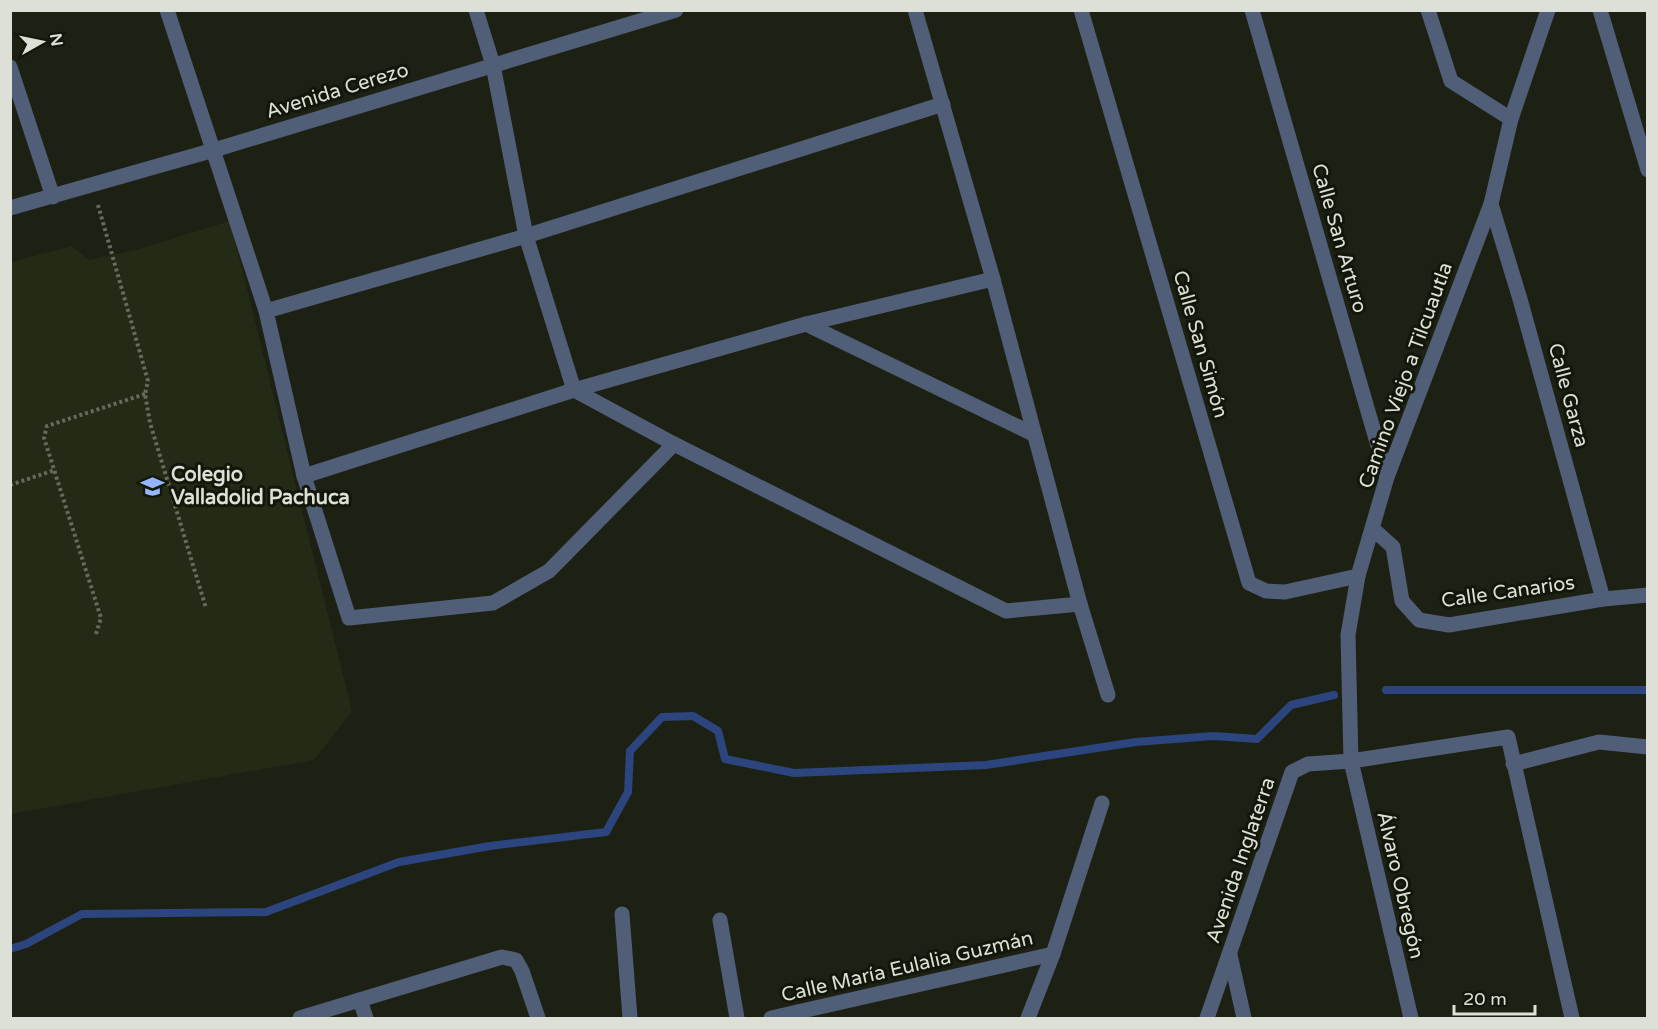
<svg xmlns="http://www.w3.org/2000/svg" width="1658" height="1029" font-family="'Varela Round',sans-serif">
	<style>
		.built { fill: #232a15 }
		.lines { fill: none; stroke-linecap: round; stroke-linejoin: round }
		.stream { stroke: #2c457e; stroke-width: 8 }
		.path { stroke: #666b5e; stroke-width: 4; stroke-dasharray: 3 3; stroke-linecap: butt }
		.minor { stroke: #515e78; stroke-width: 15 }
		.labels { text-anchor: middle; stroke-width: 6; stroke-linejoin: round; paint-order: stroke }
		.street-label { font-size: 20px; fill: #dce0d6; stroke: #13170a }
		.poi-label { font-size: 20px; font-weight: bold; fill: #dce0d6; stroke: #13170a; text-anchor: start }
	</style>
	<rect width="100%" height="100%" fill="#1c2113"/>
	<path class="built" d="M 230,221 L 352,711 L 314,760 L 11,814 L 11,262 L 72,246 L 89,260 L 135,250 Z"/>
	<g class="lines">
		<g class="stream">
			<path d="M 1386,690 L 1648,690"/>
			<path d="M 10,949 L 26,944 L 82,914 L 266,912 L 399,862 L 490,846 L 606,832 L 628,792 L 630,751 L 662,717 L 693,716 L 718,731 L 725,759 L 794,773 L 986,765 L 1136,742 L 1213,736 L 1257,739 L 1291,705 L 1334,695"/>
		</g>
		<g class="path">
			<path d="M 98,205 L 148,381 L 145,394 L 150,423 L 206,608"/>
			<path d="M 10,485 L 55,470"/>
			<path d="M 96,634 L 101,618 L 44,438 L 47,426 L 145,394"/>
		</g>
		<g class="minor">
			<path d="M 167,10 L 266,311 L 304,476 L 349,618 L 493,603 L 549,571 L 674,444"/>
			<path d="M 476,10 L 493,65 L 526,236 L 574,390 L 674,444 L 1006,611 L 1080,604"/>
			<path d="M 915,10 L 993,279 L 1080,604 L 1108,695"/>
			<path d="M 1081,10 L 1249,583 L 1266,591 L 1285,592 L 1358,576"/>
			<path d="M 1252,10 L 1387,477"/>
			<path d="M 1428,10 L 1451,81 L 1511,119"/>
			<path d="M 1600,10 L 1648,170"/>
			<path d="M 10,67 L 53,197"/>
			<path d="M 1491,204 L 1520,299 L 1603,599"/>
			<path d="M 10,208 L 214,150 L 676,10"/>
			<path d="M 266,311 L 526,236 L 943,104"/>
			<path d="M 806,324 L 1033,434"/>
			<path d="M 304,476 L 574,390 L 806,324 L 993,279"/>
			<path d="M 1373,529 L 1393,547 L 1402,601 L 1419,620 L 1449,625 L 1603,599 L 1648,595"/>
			<path d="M 1513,764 L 1599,742 L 1648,747"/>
			<path d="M 622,914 L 630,1018"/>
			<path d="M 720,920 L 737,1018"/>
			<path d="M 1230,955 L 1244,1018"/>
			<path d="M 360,1000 L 366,1018"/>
			<path d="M 300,1018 L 502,957 L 516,960 L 522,971 L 538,1018"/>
			<path d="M 771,1018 L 1053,954"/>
			<path d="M 1028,1018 L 1053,954 L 1102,803"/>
			<path d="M 1207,1018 L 1292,772 L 1308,764 L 1351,761 L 1508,737 L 1572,1018"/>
			<path d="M 1411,1018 L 1351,761 L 1348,635 L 1358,576 L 1387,477 L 1491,204 L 1511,119 L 1548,10"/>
		</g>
	</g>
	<defs>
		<symbol id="school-bare" viewBox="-9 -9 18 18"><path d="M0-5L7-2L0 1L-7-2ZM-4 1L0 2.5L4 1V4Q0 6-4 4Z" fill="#95b6fd" stroke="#13170a" stroke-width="2.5" paint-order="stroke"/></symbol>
	</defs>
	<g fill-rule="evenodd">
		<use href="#school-bare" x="136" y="470" width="33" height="33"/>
	</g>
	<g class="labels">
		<g class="street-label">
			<text transform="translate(337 90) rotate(-17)" y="7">Avenida Cerezo</text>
			<text transform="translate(1340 238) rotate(74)" y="7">Calle San Arturo</text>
			<text transform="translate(1201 344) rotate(74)" y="7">Calle San Simón</text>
			<text transform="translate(1405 375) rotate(-70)" y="7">Camino Viejo a Tilcuautla</text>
			<text transform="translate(1569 395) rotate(75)" y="7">Calle Garza</text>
			<text transform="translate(1508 591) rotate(-8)" y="7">Calle Canarios</text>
			<text transform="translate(1240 860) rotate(-71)" y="7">Avenida Inglaterra</text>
			<text transform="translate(1401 885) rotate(77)" y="7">Álvaro Obregón</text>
			<text transform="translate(907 966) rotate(-13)" y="7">Calle María Eulalia Guzmán</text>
		</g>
		<g class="poi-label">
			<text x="171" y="481">Colegio<tspan x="171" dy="23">Valladolid Pachuca</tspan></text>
		</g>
	</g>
	<rect width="1658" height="1029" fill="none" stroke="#dce0d6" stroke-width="24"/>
	<g transform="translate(42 42) rotate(81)" stroke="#13170a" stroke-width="4.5" paint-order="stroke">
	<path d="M0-4.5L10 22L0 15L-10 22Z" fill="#dce0d6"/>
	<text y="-9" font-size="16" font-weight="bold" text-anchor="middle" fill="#dce0d6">N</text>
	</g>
	<path d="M1454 1005v9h81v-9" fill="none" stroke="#dce0d6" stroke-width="3"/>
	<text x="1463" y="1005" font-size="18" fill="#dce0d6" stroke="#13170a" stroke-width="4.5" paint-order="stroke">20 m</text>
</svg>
